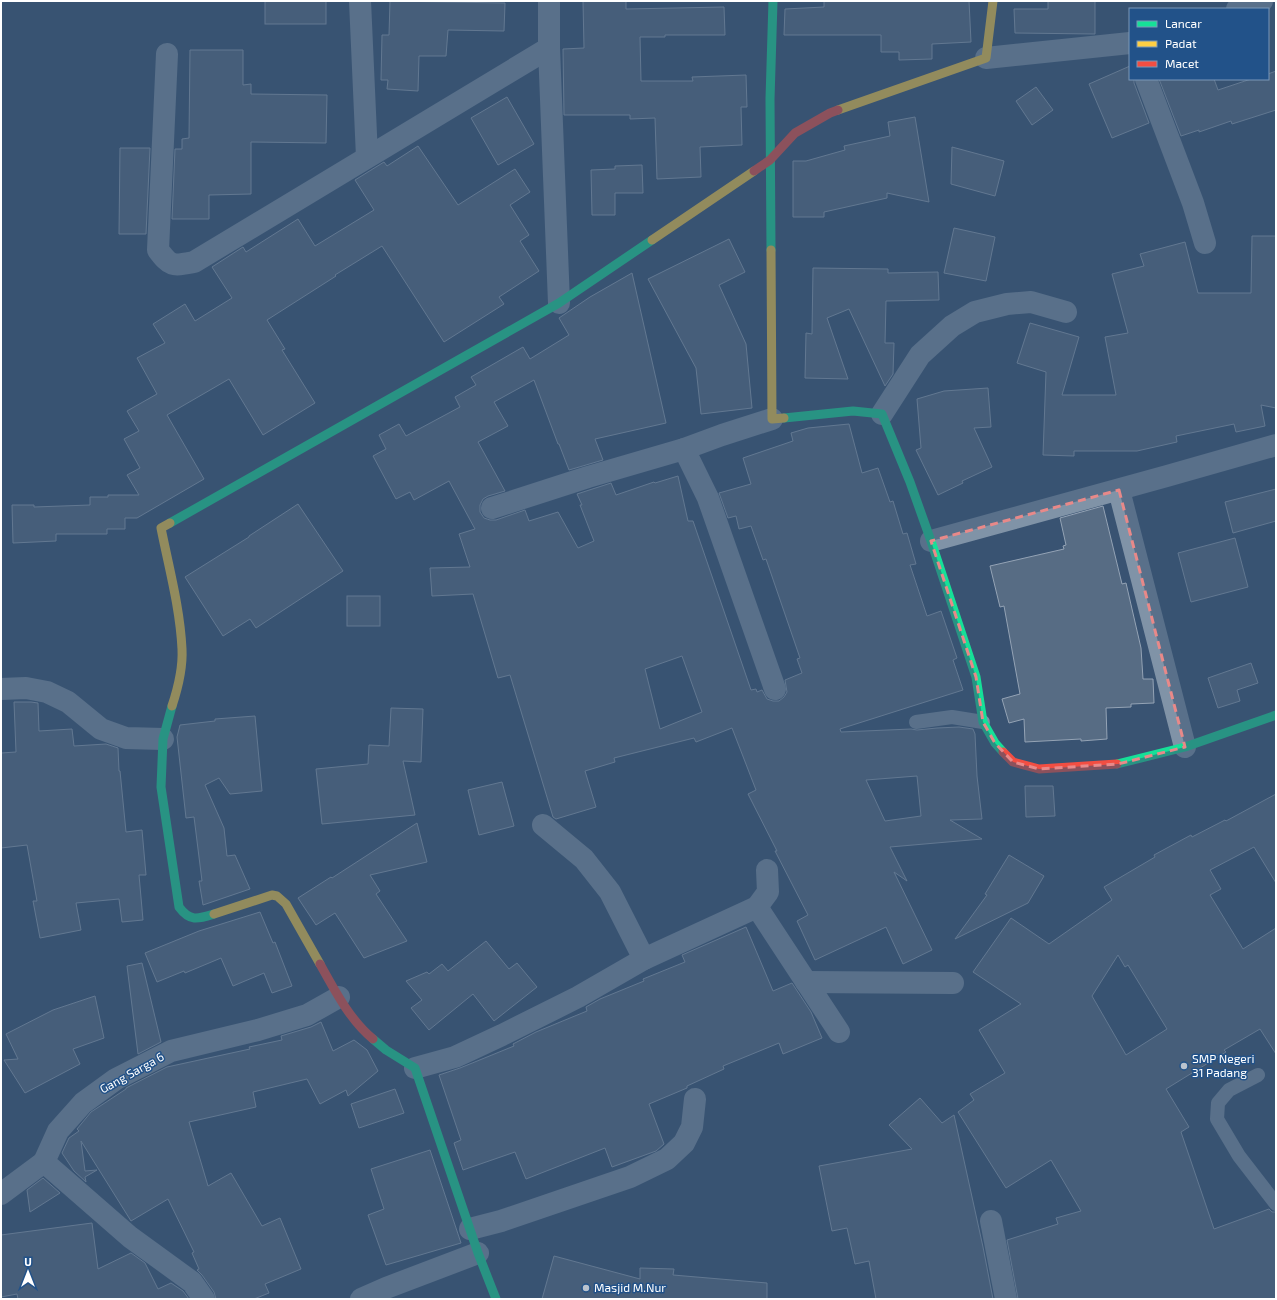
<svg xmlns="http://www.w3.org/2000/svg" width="1277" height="1300" font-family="'Exo 2',sans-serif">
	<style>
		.building { fill: #576c84; stroke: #94a3b5; fill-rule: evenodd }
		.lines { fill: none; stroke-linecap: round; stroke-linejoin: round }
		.lane { stroke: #8093a7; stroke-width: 14 }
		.street { stroke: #8093a7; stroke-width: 22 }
		.fast { stroke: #16e098; stroke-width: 9 }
		.slow { stroke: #ffcf43; stroke-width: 9 }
		.jam { stroke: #f24e42; stroke-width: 9 }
		.marked { fill: none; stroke: #e88989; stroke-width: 3; stroke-dasharray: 8 5; stroke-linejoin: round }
		.poi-dot { fill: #bac3ce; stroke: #225289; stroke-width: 1.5 }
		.labels { text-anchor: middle; stroke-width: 3; stroke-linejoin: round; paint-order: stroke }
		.poi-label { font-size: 12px; fill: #fff; stroke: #225289; text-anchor: start }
		.street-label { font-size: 12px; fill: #fff; stroke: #225289 }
	</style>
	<rect width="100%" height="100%" fill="#395372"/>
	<g class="building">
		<rect x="265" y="1" width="61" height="23"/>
		<path d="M 390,1 L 505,3 L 504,31 L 448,30 L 446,56 L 419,56 L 418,91 L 387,89 L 388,80 L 381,80 L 382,35 L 389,35 Z"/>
		<path d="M 583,1 L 626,1 L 626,9 L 724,7 L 725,35 L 665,35 L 665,37 L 640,37 L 641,81 L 693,81 L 692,77 L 746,75 L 747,107 L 741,107 L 742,145 L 700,147 L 701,177 L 657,179 L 655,118 L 630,119 L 630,115 L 564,115 L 563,49 L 584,48 Z"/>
		<path d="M 824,1 L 969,1 L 971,42 L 932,44 L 932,59 L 899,60 L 899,52 L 881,52 L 881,35 L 784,35 L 785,9 L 824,7 Z"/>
		<path d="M 1048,1 L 1095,1 L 1095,34 L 1015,33 L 1014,9 L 1048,9 Z"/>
		<path d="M 190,50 L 243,50 L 243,85 L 251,84 L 251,94 L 327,95 L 326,143 L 251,142 L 251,194 L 209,195 L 209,219 L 172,219 L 175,149 L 182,149 L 182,139 L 189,138 Z"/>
		<path d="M 1130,66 L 1130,79 L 1134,79 L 1134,83 L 1149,123 L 1112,138 L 1089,84 Z"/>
		<path d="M 1276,71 L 1276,110 L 1232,124 L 1231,121 L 1199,132 L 1199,130 L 1181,136 L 1159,79 L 1214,79 L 1218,90 L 1251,79 L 1268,79 L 1268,74 Z"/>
		<path d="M 1036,87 L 1053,110 L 1032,125 L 1016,101 Z"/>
		<path d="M 507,97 L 534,144 L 498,165 L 471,118 Z"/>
		<path d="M 915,117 L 929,202 L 887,193 L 887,198 L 824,212 L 824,217 L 793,217 L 793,161 L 806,161 L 845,150 L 844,146 L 890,136 L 888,122 Z"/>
		<path d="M 418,146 L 458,205 L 515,169 L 530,192 L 510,205 L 529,235 L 520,241 L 539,271 L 499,297 L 504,304 L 444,342 L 382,246 L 335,275 L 336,276 L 267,320 L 285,349 L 282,350 L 315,403 L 263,435 L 229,379 L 167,415 L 204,479 L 137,518 L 125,518 L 125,529 L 107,529 L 107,534 L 56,534 L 56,541 L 13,543 L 12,505 L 34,505 L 34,507 L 90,505 L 90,497 L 108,497 L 108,495 L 139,495 L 127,475 L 140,468 L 124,439 L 139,431 L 127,411 L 157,394 L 137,358 L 165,343 L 153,324 L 185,304 L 195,321 L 232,298 L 212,267 L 243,247 L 246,252 L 298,219 L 315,246 L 374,210 L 355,180 L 384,162 L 387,166 Z"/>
		<path d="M 952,147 L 1004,161 L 995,196 L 951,184 Z"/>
		<path d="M 120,148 L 150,148 L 146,234 L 119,234 Z"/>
		<path d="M 642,165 L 643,193 L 615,193 L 615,215 L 592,215 L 591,170 L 615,169 L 615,166 Z"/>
		<path d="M 954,228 L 995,237 L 986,281 L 944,273 Z"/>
		<path d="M 1252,236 L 1276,236 L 1276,408 L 1261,405 L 1265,426 L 1236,432 L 1234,424 L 1176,436 L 1177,442 L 1137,451 L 1074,451 L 1074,456 L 1043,455 L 1046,372 L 1017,363 L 1030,323 L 1079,337 L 1062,395 L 1116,395 L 1105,337 L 1128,333 L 1112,274 L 1144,266 L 1140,254 L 1185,242 L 1198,293 L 1251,293 Z"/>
		<path d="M 729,239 L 745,272 L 719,285 L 746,344 L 752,408 L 701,414 L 696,368 L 648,279 Z"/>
		<path d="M 813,268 L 888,269 L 888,273 L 938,272 L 939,300 L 886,301 L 885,343 L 894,343 L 893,374 L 885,386 L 849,309 L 827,318 L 848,379 L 805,378 L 806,333 L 812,334 Z"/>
		<path d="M 632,273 L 666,423 L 595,439 L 603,460 L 569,470 L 559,444 L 558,444 L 534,380 L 494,402 L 508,426 L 478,442 L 505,491 L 488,496 L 483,499 L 480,505 L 480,512 L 484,518 L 490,520 L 496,520 L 525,510 L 529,521 L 558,512 L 578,548 L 594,541 L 580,505 L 582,505 L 577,494 L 611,483 L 616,495 L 654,482 L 655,483 L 678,476 L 688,521 L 693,521 L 751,690 L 756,689 L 757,692 L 762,690 L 767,699 L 773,701 L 779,701 L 784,697 L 787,692 L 785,680 L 802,673 L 797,659 L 800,658 L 766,559 L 763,560 L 751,526 L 739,529 L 736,516 L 728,518 L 719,493 L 751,484 L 743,458 L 793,441 L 791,433 L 808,428 L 849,424 L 862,473 L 878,468 L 890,502 L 893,501 L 903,534 L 907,533 L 916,564 L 910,565 L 927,616 L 941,611 L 957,658 L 953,660 L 963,690 L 840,729 L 841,732 L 911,729 L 917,730 L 937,728 L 959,727 L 973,729 L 975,734 L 977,776 L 982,819 L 950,820 L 982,839 L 890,847 L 907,881 L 894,872 L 932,950 L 903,964 L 886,927 L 815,960 L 797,921 L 808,915 L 775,851 L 777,851 L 748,794 L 756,790 L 732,728 L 696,742 L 694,738 L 614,758 L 615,762 L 585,771 L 596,807 L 556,819 L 553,817 L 510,675 L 498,678 L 473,594 L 432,596 L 430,568 L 470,567 L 459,534 L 475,529 L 449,481 L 414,500 L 410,492 L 396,499 L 373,456 L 386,449 L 379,435 L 399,424 L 406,436 L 460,407 L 455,397 L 476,385 L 471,377 L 523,347 L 530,359 L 569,335 L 559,318 L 590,297 ZM 682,656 L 702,712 L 660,729 L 645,669 ZM 917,776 L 921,816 L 885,821 L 866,780 Z"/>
		<path d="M 988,388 L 991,427 L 974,428 L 992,467 L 962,481 L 963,483 L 938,495 L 916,450 L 921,448 L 917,399 L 944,391 Z"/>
		<path d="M 1276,489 L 1276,521 L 1233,533 L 1225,502 Z"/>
		<path d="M 298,504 L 343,571 L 256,628 L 250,619 L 223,636 L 185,577 L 249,537 L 249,536 Z"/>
		<path d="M 1103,506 L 1122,584 L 1126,583 L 1141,648 L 1143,679 L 1153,679 L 1154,703 L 1131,704 L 1131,707 L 1106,708 L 1107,739 L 1081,741 L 1081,739 L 1025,742 L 1024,719 L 1009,723 L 1002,699 L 1020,694 L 1004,606 L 1000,607 L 990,566 L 1064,549 L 1063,546 L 1066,545 L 1060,518 Z"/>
		<path d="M 1235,538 L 1248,587 L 1191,602 L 1178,553 Z"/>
		<rect x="347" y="596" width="33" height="30"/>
		<path d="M 1251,663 L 1258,683 L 1237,690 L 1240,701 L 1218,708 L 1208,678 Z"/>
		<path d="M 14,702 L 31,702 L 38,703 L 39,731 L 72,729 L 74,746 L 106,744 L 118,748 L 119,771 L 120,771 L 126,832 L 142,830 L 146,875 L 139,875 L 143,920 L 122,922 L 119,899 L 76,903 L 81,930 L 40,938 L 33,901 L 37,901 L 27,845 L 1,848 L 1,753 L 16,752 Z"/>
		<path d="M 391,708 L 423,709 L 421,762 L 403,761 L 415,815 L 322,824 L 316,769 L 368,764 L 369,745 L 389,746 Z"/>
		<path d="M 255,716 L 262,791 L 230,794 L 219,778 L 205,785 L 224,828 L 227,856 L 235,855 L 250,889 L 203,905 L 199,881 L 202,881 L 194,817 L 186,818 L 177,737 L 180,725 L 215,721 L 215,719 Z"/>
		<path d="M 502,782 L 514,826 L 479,835 L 468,790 Z"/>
		<path d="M 1025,786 L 1053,786 L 1055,816 L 1026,817 Z"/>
		<path d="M 1276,794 L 1276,883 L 1254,847 L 1210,870 L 1221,889 L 1210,895 L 1243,949 L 1276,928 L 1276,1054 L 1260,1029 L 1224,1050 L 1226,1052 L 1166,1089 L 1189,1127 L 1181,1132 L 1214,1229 L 1269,1209 L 1272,1212 L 1276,1212 L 1276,1299 L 1018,1299 L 1007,1240 L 1058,1224 L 1056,1218 L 1081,1211 L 1051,1160 L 1006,1188 L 958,1112 L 974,1100 L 970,1094 L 1005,1073 L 979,1030 L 1021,1004 L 973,972 L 1011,918 L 1049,944 L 1112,900 L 1104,887 L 1155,857 L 1154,855 L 1191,835 L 1192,837 L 1225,820 L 1226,821 ZM 1118,955 L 1125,967 L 1128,965 L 1167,1029 L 1126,1055 L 1092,996 Z"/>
		<path d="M 417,823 L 427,862 L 370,875 L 380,891 L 376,894 L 407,941 L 364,958 L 335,913 L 316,925 L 298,898 L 331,877 L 332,878 Z"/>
		<path d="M 1009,855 L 1044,876 L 1028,903 L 955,939 L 987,895 L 985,894 Z"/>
		<path d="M 260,912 L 273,943 L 275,942 L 292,986 L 272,993 L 264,973 L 233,986 L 221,958 L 185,973 L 184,971 L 157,982 L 145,953 L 199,931 Z"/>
		<path d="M 746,927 L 773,991 L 792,983 L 811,1012 L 822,1038 L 783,1054 L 779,1043 L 723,1066 L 724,1069 L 687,1086 L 687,1088 L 649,1104 L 664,1144 L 656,1151 L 612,1167 L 605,1148 L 526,1179 L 515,1152 L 463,1170 L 454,1143 L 461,1140 L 439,1075 L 460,1068 L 514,1046 L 513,1044 L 536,1032 L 587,1011 L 586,1007 L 600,999 L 644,981 L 643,979 L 685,962 L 682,955 Z"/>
		<path d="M 486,941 L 509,969 L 517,963 L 537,987 L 494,1021 L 473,994 L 429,1030 L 411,1008 L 422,1000 L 406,981 L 427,972 L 429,974 L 442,964 L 448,971 Z"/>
		<path d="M 142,963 L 161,1042 L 138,1054 L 127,966 Z"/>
		<path d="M 95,996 L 104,1038 L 73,1049 L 80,1064 L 25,1093 L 4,1060 L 18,1059 L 6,1034 L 53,1010 Z"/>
		<path d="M 321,1022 L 333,1051 L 354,1040 L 367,1050 L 378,1071 L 348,1096 L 346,1090 L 320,1104 L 307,1079 L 253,1092 L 256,1107 L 189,1122 L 208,1186 L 231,1173 L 262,1226 L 280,1218 L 301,1269 L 265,1284 L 269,1293 L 254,1299 L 216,1299 L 214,1292 L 202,1275 L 197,1270 L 199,1269 L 192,1253 L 194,1252 L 168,1199 L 131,1221 L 81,1141 L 85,1171 L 97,1170 L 85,1177 L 86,1182 L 74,1171 L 62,1153 L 69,1138 L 79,1131 L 77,1129 L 91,1112 L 126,1089 L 126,1088 L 167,1067 L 250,1049 L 249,1047 L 282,1040 L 281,1036 L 311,1027 Z"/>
		<path d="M 395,1089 L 404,1113 L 359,1128 L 351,1104 Z"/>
		<path d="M 920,1098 L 942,1123 L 954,1115 L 983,1247 L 993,1299 L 876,1299 L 869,1261 L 855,1264 L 847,1228 L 832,1231 L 819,1166 L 912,1149 L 889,1125 Z"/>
		<path d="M 430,1150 L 461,1243 L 386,1265 L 368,1215 L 384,1209 L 371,1169 Z"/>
		<path d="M 43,1178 L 60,1193 L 30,1212 L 27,1190 Z"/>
		<path d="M 92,1223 L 98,1269 L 131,1253 L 145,1263 L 158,1289 L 171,1283 L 183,1291 L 189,1299 L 18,1299 L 17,1294 L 1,1297 L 1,1235 Z"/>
		<path d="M 554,1256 L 640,1279 L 640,1268 L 674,1269 L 673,1275 L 767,1283 L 767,1299 L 542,1299 Z"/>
	</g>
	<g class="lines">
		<g class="lane">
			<path d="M 916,722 L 952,717 L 983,722"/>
			<path d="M 1258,1075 L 1229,1090 L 1218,1103 L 1217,1119 L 1239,1156 L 1276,1204"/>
		</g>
		<g class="street">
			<path d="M 360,1 L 367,157"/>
			<path d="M 1237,9 L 1262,1"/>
			<path d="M 549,48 L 559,303"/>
			<path d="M 167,54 L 158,250 C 171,267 172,266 194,262 L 549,48 L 549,1"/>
			<path d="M 986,58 L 1130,43"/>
			<path d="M 1146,79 L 1193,203 L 1205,243"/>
			<path d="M 882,414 L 920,355 L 952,326 L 975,312 L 1007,304 L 1031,302 L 1066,312"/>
			<path d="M 772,419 L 722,435 L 684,449 L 708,498 L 775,689"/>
			<path d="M 1119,490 L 1185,747"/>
			<path d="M 492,508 L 588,477 L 684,449"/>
			<path d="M 931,541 L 1167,476 L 1276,445"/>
			<path d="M 1,689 L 26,688 L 47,692 L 68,702 L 101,729 L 126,738 L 163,739"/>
			<path d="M 543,825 L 584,859 L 610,892 L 644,959"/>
			<path d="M 757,907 L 839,1032"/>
			<path d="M 806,982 L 953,983"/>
			<path d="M 415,1068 L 455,1057 L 502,1035 L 578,997 L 644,959 L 757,907 L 768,892 L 767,870"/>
			<path d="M 1,1194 L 44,1162"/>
			<path d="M 991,1221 L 1006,1299"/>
			<path d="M 470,1229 L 501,1221 L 630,1177 L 667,1159 L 684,1143 L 692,1127 L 695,1099"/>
			<path d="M 204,1299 L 192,1282 L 130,1237 L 44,1162 L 58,1131 L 83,1103 L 116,1079 L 171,1051 L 258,1030 L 307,1015 L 339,997"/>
			<path d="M 361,1299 L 386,1288 L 478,1253"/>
		</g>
		<g class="fast">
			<path d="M 771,250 L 770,99 L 773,1"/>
			<path d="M 784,418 L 853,411 L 882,414 L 910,482 L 931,541 L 976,677 L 983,722 L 995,743 L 1003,752"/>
			<path d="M 170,523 L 559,303 L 652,240"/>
			<path d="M 172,706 L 163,739 L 161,787 L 179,907 C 190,922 198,919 214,914"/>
			<path d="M 1117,764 L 1185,747 L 1276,715"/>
			<path d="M 373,1039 L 386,1050 L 415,1068 L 478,1253 L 496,1299"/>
		</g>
		<g class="slow">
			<path d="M 838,110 L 986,58 L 993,1"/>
			<path d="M 652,240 L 754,171"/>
			<path d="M 771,250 L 772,419 L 784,418"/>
			<path d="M 170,523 L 161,528 C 169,568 180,608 182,649 C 183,668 178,688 172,706"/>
			<path d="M 214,914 L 272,895 L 277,896 L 286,904 L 320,964"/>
		</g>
		<g class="jam">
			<path d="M 754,171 L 770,160 L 795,133 L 830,113 L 838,110"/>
			<path d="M 1003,752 L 1013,762 L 1039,769 L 1117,764"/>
			<path d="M 320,964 C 335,991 350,1020 373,1039"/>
		</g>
	</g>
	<path d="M0 0H1277V1300H0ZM 1119,490 L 1185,747 L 1118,764 L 1039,769 L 1013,762 L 995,743 L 983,722 L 976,677 L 931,541 Z" fill="#395372" fill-opacity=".55" fill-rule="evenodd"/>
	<path class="marked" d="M 1119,490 L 1185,747 L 1118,764 L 1039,769 L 1013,762 L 995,743 L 983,722 L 976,677 L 931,541 Z"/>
	<g class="poi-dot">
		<circle cx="1184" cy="1066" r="4"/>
		<circle cx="586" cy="1288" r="4"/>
	</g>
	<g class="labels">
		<g class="poi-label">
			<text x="1192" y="1063">SMP Negeri<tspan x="1192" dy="14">31 Padang</tspan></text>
			<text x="594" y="1292">Masjid M.Nur</text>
		</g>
		<g class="street-label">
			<text transform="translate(132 1073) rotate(-29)" y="4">Gang Sarga 6</text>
		</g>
	</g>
	<rect width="1277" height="1300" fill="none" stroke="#ffffff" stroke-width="4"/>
	<rect x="1129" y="8" width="140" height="72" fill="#225289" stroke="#7a97b8"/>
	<rect x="1137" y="21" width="20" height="6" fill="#16e098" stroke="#7a97b8"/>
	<text x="1165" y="28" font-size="12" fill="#ffffff">Lancar</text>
	<rect x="1137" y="41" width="20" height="6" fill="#ffcf43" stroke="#7a97b8"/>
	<text x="1165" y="48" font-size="12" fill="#ffffff">Padat</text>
	<rect x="1137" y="61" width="20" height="6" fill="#f24e42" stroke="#7a97b8"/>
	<text x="1165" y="68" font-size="12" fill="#ffffff">Macet</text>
	<g transform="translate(28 1272)" stroke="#225289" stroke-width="3" paint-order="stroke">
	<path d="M0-3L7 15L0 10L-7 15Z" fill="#ffffff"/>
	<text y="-6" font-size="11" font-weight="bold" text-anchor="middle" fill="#ffffff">U</text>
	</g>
</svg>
